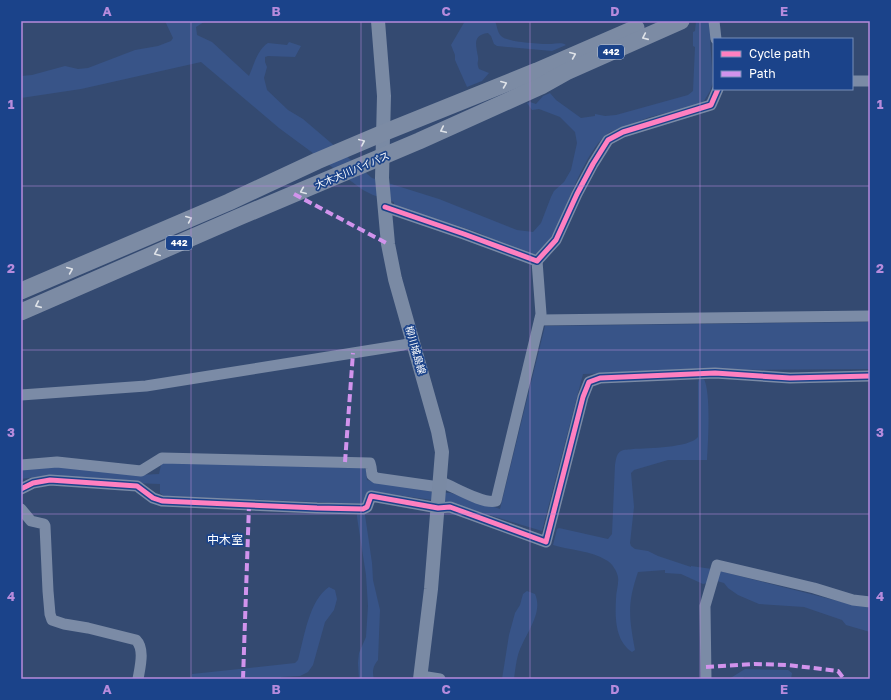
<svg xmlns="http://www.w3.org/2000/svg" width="891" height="700" font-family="'Golos Text','Noto Sans JP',sans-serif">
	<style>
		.water { fill: #385488 }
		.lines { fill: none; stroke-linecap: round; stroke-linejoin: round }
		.minor { stroke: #7b8ba6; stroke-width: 11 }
		.major { stroke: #7a8aa4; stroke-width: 14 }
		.highway { stroke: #7c8ba4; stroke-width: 17 }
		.quiet { stroke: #d193ec; stroke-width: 4; stroke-dasharray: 8 4; stroke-linecap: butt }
		.cycleway-casing { stroke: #1b438a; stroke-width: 8 }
		.cycleway { stroke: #ff80c0; stroke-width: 5 }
		.oneway { stroke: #dee2e8 }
		.grid { fill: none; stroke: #b68bdc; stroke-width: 1; stroke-opacity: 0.55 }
		.labels { text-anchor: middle; stroke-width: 3.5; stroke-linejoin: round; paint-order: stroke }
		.shield { fill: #1b438a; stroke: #bbc7dc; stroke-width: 1 }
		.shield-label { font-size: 9px; font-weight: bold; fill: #fff }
		.street-label { font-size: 10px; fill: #fff; stroke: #1b438a }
		.quarter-label { font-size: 12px; fill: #fff; stroke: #1b438a }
		.neatline { fill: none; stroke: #b68bdc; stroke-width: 1.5 }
		.grid-label { font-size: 13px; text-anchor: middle; font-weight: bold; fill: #b68bdc }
	</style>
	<rect width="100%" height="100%" fill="#344a71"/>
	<g class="water">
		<path d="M 165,21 L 210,21 L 204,22 L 196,27 L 197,35 L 212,42 L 249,76 C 254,65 257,50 268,43 L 287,45 L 289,42 L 301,46 L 295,57 L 268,56 L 265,57 L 265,62 L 267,67 L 264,78 L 267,90 L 288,110 L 303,119 L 372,178 L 439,199 L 517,230 L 533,232 L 541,223 L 551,197 L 554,191 L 564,182 L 571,170 L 577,143 L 575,132 L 560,117 L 539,109 L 532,110 L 527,103 L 530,102 L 536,104 L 543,96 L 550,93 L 556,100 L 581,118 L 595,116 L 595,114 L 605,116 L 616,115 L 688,95 L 693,91 L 695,47 L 693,46 L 693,32 L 695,31 L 696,21 L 712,21 L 713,38 L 710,40 L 713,82 L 710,91 L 704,101 L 697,105 L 650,117 L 610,132 C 590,144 571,194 561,217 C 554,232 548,249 532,256 L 513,249 L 477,232 L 394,206 L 394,202 L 373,195 L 363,190 L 279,128 L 201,62 L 81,89 L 21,98 L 21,76 L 32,75 L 65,66 L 78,69 L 88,68 L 135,50 L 158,46 L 171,41 L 173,38 Z"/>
		<path d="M 465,21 L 495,21 C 497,25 497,32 501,36 C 506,42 541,44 551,44 C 556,44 561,42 566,45 L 552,51 L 497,46 L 494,44 L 491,36 L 488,33 C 472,35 476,45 478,57 C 479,63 476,61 479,69 L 489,73 L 482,81 L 467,87 L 455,60 L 455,55 L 451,45 Z"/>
		<path d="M 870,322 L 870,369 L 701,370 L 583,374 L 542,531 L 446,502 L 369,491 L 364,504 L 164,496 L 160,493 L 160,484 L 134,483 L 50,475 L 21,479 L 21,470 L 54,466 L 137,475 L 159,474 L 161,465 L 164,462 L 364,468 L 366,470 L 367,480 L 433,492 L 451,493 L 500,509 L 545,326 Z"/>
		<path d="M 699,379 L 704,379 C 711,393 708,442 707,460 L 668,460 L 634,470 L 631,473 L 634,507 L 630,543 L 631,546 L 635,549 L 648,551 L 658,556 L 691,567 L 691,566 L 712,569 L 842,602 L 870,608 L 870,632 L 846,625 L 842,620 L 804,607 L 759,604 L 738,595 L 728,588 L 724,583 L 717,581 L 703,584 L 681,574 L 665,573 L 665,570 L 638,572 C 627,604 629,617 635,650 L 632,652 C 615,641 615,617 616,599 C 616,592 619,584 618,577 C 617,571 612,563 606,560 C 592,551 569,550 553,545 L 557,529 L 559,528 L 608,539 L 612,534 L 615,465 C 616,460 616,454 621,451 C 624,449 629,450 633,449 C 648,448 689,448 698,437 L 698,382 Z"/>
		<path d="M 364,513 L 365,515 L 372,563 L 373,580 L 380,610 L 378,660 C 373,666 372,671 374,679 L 359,679 L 358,663 L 359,653 L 366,637 L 368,606 L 366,575 L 357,517 L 357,514 Z"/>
		<path d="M 329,587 L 335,590 L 337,599 L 334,610 L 325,622 L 313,665 L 308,672 L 300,676 L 281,677 L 281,679 L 250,678 L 243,679 L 191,679 L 192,674 L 295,663 L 298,660 C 304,638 309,600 329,587 Z"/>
		<path d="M 527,591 L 535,594 C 544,614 524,635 518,655 C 516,662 515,671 514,679 L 502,679 L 509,635 L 515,613 L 520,605 L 523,594 Z"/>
		<path d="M 745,669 L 788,670 L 792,673 L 791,679 L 759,679 L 744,677 L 742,679 L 729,679 Z"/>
	</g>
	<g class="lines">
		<g class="minor">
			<path d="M 714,21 L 716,39"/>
			<path d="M 852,81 L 870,81"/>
			<path d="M 385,207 L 464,234 L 537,261 L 556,240 L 577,194 L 593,164 L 608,140 L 623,132 L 711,105 L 718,89"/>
			<path d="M 540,320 L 870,316"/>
			<path d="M 21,395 L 146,386 L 403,345 L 414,342"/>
			<path d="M 21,465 L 57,462 L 141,471 L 162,458 L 370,463 L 371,467 L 372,475 L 376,478 L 439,487"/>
			<path d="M 439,481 C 453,486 483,505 496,501 L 541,314 L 537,261"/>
			<path d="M 21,489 L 33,483 L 50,480 L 137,486 L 153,498 L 162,501 L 317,508 L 363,509 L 367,507 L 371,496 L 438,508 L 450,507 L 546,542 L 583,397 L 589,382 L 600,378 L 715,373 L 790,378 L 870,376"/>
			<path d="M 21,509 L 31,521 L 44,524 L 45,526 L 48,591 L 50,614 L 52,620 L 64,624 L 88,628 L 136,640 C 145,649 140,667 138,679"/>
			<path d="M 421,676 L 440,679"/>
			<path d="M 706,679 L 705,606 L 717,565 L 814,588 L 853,600 L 870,602"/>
		</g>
		<path class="major" d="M 378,21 L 384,96 L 382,178 L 388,244 L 395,279 L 438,431 L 442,452 L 431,589 L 420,679"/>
		<g class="highway">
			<path d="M 21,291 L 229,202 L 317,161 L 383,133 L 537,71 L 636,28"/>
			<path d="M 21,312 L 239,217 L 419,141 L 541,86 L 566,72 L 681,21"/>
		</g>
		<g class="quiet">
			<path d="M 294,194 L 388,244"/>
			<path d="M 345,462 L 353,353"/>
			<path d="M 706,667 L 754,664 L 788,665 L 838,671 L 844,679"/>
			<path d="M 243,679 L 249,505"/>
		</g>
		<defs>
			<g id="cycleway">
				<path d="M 385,207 L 464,234 L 537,261 L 556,240 L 577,194 L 593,164 L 608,140 L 623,132 L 711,105 L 718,89"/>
				<path d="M 21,489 L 33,483 L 50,480 L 137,486 L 153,498 L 162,501 L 317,508 L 363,509 L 367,507 L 371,496 L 438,508 L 450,507 L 546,542 L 583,397 L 589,382 L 600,378 L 715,373 L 790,378 L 870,376"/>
			</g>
		</defs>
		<use href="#cycleway" class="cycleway-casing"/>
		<use href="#cycleway" class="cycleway"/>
	</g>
	<defs><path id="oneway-chevron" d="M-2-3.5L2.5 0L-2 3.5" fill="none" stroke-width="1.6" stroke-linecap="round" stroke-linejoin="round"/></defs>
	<g class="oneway">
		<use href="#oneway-chevron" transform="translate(645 37) rotate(156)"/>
		<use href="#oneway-chevron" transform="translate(573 55) rotate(-23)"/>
		<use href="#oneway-chevron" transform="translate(504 84) rotate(-22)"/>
		<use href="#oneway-chevron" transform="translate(443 130) rotate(155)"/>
		<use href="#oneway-chevron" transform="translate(362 142) rotate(-23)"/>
		<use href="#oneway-chevron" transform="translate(303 191) rotate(157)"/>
		<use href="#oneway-chevron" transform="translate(189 219) rotate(-23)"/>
		<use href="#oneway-chevron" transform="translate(157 253) rotate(157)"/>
		<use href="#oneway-chevron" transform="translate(70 270) rotate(-23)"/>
		<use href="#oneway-chevron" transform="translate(38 305) rotate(156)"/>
	</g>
	<path class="grid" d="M 191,21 L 191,679M 361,21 L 361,679M 530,21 L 530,679M 700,21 L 700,679M 21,186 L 870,186M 21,350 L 870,350M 21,514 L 870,514"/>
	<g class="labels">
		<g class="shield">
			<rect x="598" y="45" width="26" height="14" rx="3"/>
			<rect x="166" y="236" width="26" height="14" rx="3"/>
		</g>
		<g class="shield-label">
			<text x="611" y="55">442</text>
			<text x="179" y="246">442</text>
		</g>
		<g class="street-label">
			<text transform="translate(352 170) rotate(-23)" y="4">大木大川バイパス</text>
			<text transform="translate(416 350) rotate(74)" y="4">柳川城島線</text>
		</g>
		<g class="quarter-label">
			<text x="225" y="544">中木室</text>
		</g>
	</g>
	<rect width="891" height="700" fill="none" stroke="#1b438a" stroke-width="44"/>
	<rect x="713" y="38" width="140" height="52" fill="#1b438a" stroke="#768eb9"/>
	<rect x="721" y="51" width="20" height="6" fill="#ff80c0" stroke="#768eb9"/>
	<text x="749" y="58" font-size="12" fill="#ffffff">Cycle path</text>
	<rect x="721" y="71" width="20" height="6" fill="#d193ec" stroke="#768eb9"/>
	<text x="749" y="78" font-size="12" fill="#ffffff">Path</text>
	<rect x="22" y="22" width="847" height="656" class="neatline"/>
	<g class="grid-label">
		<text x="107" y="16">A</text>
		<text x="276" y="16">B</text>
		<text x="446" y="16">C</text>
		<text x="615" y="16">D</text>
		<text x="784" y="16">E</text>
		<text x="11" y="109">1</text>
		<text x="880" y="109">1</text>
		<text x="11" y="273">2</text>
		<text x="880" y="273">2</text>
		<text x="11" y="437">3</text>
		<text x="880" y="437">3</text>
		<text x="11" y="601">4</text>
		<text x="880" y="601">4</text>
		<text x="107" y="694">A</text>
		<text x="276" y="694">B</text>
		<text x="446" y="694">C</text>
		<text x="615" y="694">D</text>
		<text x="784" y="694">E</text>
	</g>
</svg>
